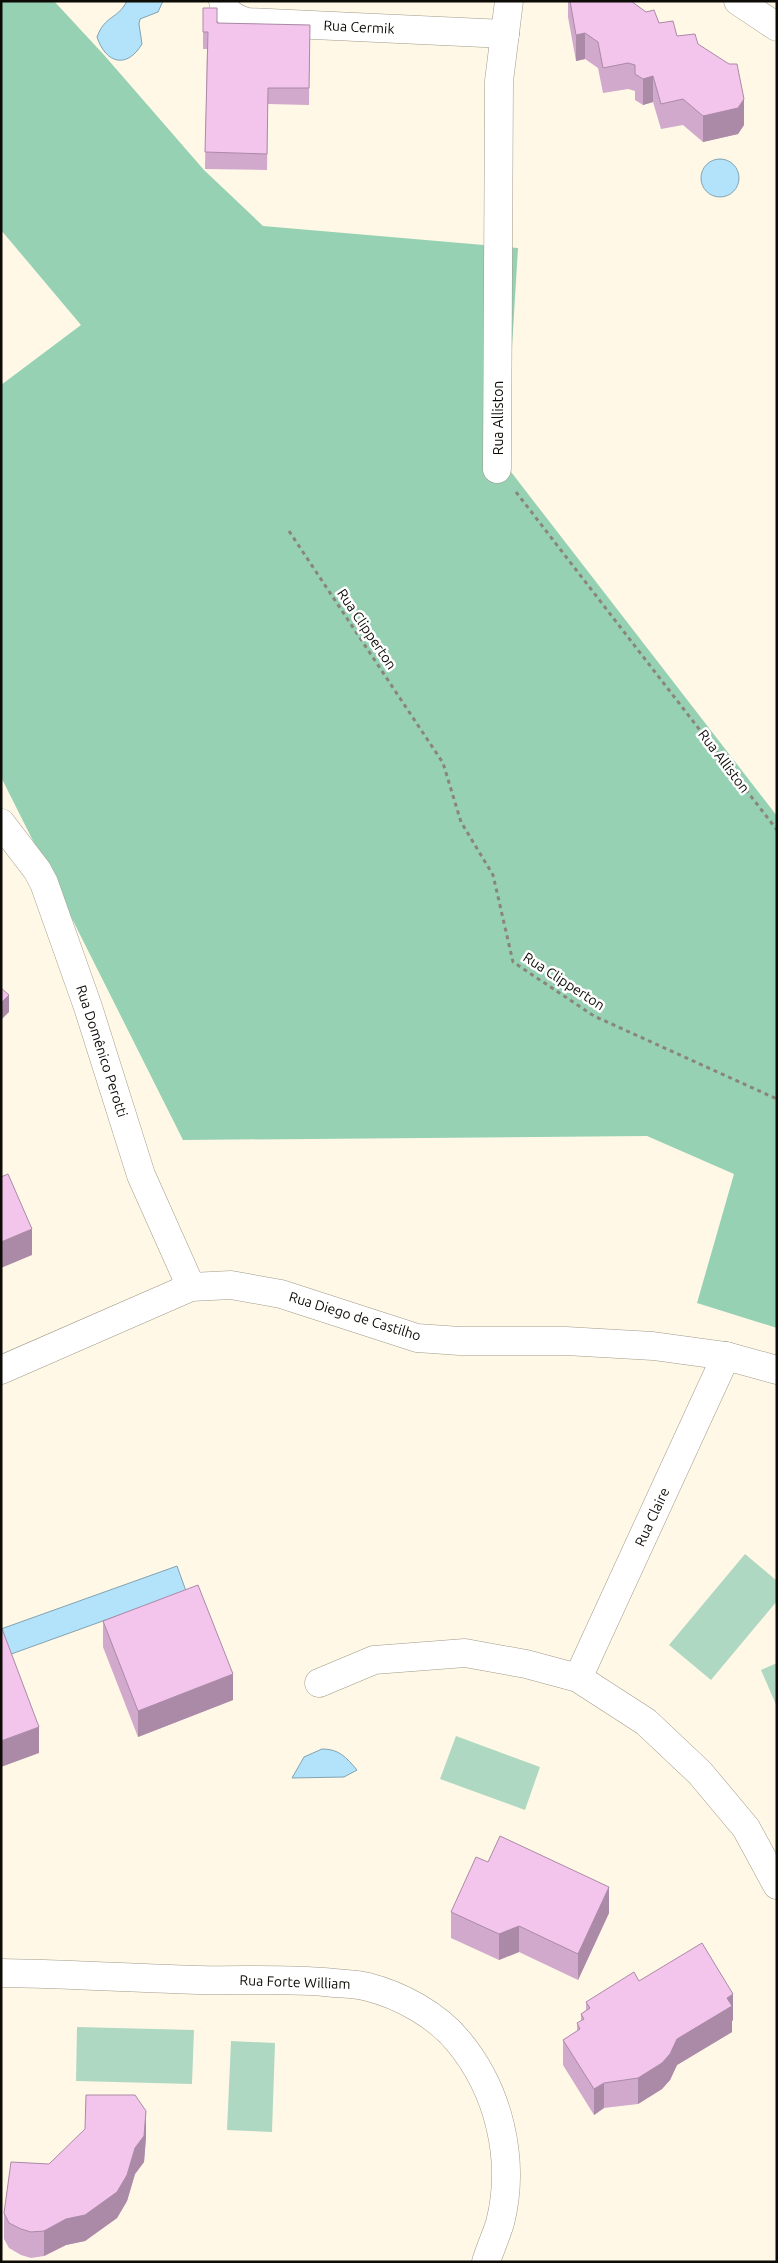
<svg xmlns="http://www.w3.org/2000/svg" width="778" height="2263" font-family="Ubuntu,sans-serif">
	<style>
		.green { fill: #afd8c2 }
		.forest { fill: #96d1b4 }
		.water { fill: #b3e3fa; stroke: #81a2b1 }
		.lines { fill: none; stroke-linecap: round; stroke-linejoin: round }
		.minor-casing { stroke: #a19a8a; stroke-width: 29 }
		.path { stroke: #8a8579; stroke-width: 3; stroke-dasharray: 4 4; stroke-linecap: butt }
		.minor { stroke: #fff; stroke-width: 28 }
		.wall { fill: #d1a9cc }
		.shaded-wall { fill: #aa8aa6 }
		.building { fill: #f3c5ed; stroke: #aa8aa6 }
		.labels { text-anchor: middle; stroke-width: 5; stroke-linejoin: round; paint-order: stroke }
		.street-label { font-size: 14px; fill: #0d0b06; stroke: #fff }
	</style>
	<rect width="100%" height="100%" fill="#fff8e6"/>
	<g class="green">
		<path d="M 745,1554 L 777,1581 L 777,1601 L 711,1680 L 669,1645 Z"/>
		<path d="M 777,1663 L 777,1707 L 761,1670 Z"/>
		<path d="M 456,1736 L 540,1767 L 525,1810 L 440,1779 Z"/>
		<path d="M 77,2027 L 194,2030 L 192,2084 L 76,2081 Z"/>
		<path d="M 231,2041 L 275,2043 L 272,2132 L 227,2130 Z"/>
	</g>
	<path class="forest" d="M 1,1 L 54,1 L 104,55 L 204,170 L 263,226 L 518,248 L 508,414 L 508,468 L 777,816 L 777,1328 L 697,1303 L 734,1174 L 647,1136 L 183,1140 L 1,777 L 1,385 L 81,325 L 1,230 Z"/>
	<g class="water">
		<path d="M 127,1 L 163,1 L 158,12 L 140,19 L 139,24 L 142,44 C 127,69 106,64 97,37 C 105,15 117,20 127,1 Z"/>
		<circle cx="720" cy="178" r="19"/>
		<path d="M 177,1566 L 186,1591 L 3,1657 L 1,1629 Z"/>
		<path d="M 322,1749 C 339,1749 346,1757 357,1770 L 344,1777 L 292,1778 L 304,1757 Z"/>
	</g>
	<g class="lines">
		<defs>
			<g id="minor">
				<path d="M 223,1 C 225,14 236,19 247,22 L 505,34"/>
				<path d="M 738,1 L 777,27"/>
				<path d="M 497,469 L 499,81 L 509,1"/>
				<path d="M 1,823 L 37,870 L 44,883 L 88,1007 L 141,1175 L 191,1287"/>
				<path d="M 1,1370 L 191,1287 L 231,1285 L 281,1294 L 417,1338 L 460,1341 L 566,1341 L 653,1346 L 726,1356 L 777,1370"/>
				<path d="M 578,1678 L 726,1356"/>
				<path d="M 319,1683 L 374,1660 L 465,1653 L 526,1664 L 578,1678 L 646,1722 L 700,1773 L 746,1828 L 777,1885"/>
				<path d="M 1,1973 C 67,1974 133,1978 198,1980 C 244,1981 289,1978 334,1983 C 345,1984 358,1984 368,1987 C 400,1995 437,2015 458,2041 C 499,2090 516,2160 500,2223 C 496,2236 490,2249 486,2262"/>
			</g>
		</defs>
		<use href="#minor" class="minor-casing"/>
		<g class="path">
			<path d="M 516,492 L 777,830"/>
			<path d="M 289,531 L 443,763 L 461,822 L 493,875 L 513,962 L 594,1016 L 777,1099"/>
		</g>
		<use href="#minor" class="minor"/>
	</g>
	<g class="wall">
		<path d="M 568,1 L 631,1 L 659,23 L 677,36 L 698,44 L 744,125 L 738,134 L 703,142 L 683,125 L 661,129 L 653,102 L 643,105 L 635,100 L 635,91 L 628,89 L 603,93 L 598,68 L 585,59 L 576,61 L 568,17 Z"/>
		<path d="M 203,8 L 217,23 L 310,25 L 309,105 L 268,104 L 267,170 L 205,169 L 207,49 L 203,49 Z"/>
		<path d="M 103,1621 L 233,1700 L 138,1737 L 103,1647 Z"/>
		<path d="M 488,1862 L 609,1913 L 578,1980 L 519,1952 L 499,1960 L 451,1938 L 451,1912 Z"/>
		<path d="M 639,1981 L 733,2020 L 732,2021 L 732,2032 L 677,2065 L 670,2080 L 662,2089 L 638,2104 L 604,2108 L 594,2115 L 563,2065 L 563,2040 L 577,2031 L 577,2023 L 581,2021 L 581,2014 L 586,2011 L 586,2002 Z"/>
		<path d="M 146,2137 L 144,2162 L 135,2174 L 127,2201 L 117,2218 L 85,2241 L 66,2245 L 44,2256 L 31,2258 L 21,2255 L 9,2248 L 4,2239 L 4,2213 L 49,2164 Z"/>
	</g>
	<g class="shaded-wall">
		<path d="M 585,33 L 585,59 L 576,61 L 576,35 Z"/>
		<path d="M 653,76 L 653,102 L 643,105 L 643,79 Z"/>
		<path d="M 744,99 L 744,125 L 738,134 L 703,142 L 703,116 Z"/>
		<path d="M 9,995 L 9,1012 L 1,1020 L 1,1003 Z"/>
		<path d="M 32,1229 L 32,1255 L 1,1268 L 1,1242 Z"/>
		<path d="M 233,1674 L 233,1700 L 138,1737 L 138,1711 Z"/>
		<path d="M 39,1727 L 39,1753 L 1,1767 L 1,1741 Z"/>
		<path d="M 609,1887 L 609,1913 L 578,1980 L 578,1954 Z"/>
		<path d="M 519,1926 L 519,1952 L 499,1960 L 499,1934 Z"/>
		<path d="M 733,1994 L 733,2020 L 732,2021 L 732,2032 L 677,2065 L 670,2080 L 662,2089 L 638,2104 L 638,2078 L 677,2039 L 727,1998 Z"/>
		<path d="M 604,2083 L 604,2108 L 594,2115 L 594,2089 Z"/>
		<path d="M 146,2111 L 146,2137 L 144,2162 L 135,2174 L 127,2201 L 117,2218 L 85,2241 L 66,2245 L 44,2256 L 44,2231 Z"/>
	</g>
	<g class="building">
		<path d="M 570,1 L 631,1 L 646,12 L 654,10 L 659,23 L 673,21 L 677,36 L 695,34 L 698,44 L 729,64 L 737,64 L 744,99 L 738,108 L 703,116 L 683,99 L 661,104 L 653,76 L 643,79 L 635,74 L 635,65 L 628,63 L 603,68 L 598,42 L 585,33 L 576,35 Z"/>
		<path d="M 203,8 L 217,8 L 217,23 L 310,25 L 309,88 L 268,88 L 267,154 L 205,152 L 208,32 L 203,32 Z"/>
		<path d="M 1,988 L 9,995 L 1,1003 Z"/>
		<path d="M 8,1174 L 32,1229 L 1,1242 L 1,1177 Z"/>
		<path d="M 198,1585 L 233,1674 L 138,1711 L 103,1621 Z"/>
		<path d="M 1,1626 L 39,1727 L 1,1741 Z"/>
		<path d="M 500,1836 L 609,1887 L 578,1954 L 519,1926 L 499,1934 L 451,1912 L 476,1857 L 488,1862 Z"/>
		<path d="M 702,1943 L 733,1994 L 727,1998 L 732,2006 L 677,2039 L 670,2054 L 662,2063 L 638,2078 L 604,2083 L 594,2089 L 563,2040 L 580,2029 L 577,2023 L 584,2019 L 581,2014 L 590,2008 L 586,2002 L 634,1972 L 639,1981 Z"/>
		<path d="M 86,2095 L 135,2095 L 146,2111 L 144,2136 L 135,2148 L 127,2175 L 117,2192 L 85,2215 L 66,2219 L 44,2231 L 31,2232 L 21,2229 L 9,2223 L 4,2213 L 11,2162 L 49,2164 L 85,2129 Z"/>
	</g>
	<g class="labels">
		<g class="street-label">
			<text transform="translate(359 27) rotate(3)" y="5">Rua Cermik</text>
			<text transform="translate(498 418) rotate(-90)" y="5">Rua Alliston</text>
			<text transform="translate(367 629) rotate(56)" y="5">Rua Clipperton</text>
			<text transform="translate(724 761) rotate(53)" y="5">Rua Alliston</text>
			<text transform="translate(564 981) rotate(33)" y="5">Rua Clipperton</text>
			<text transform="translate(102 1051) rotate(72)" y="5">Rua Domênico Perotti</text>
			<text transform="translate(355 1316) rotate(17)" y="5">Rua Diego de Castilho</text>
			<text transform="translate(652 1517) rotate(-65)" y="5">Rua Claire</text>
			<text transform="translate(295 1982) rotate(2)" y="5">Rua Forte William</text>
		</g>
	</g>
	<rect width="778" height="2263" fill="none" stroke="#0d0b06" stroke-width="5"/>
</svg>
